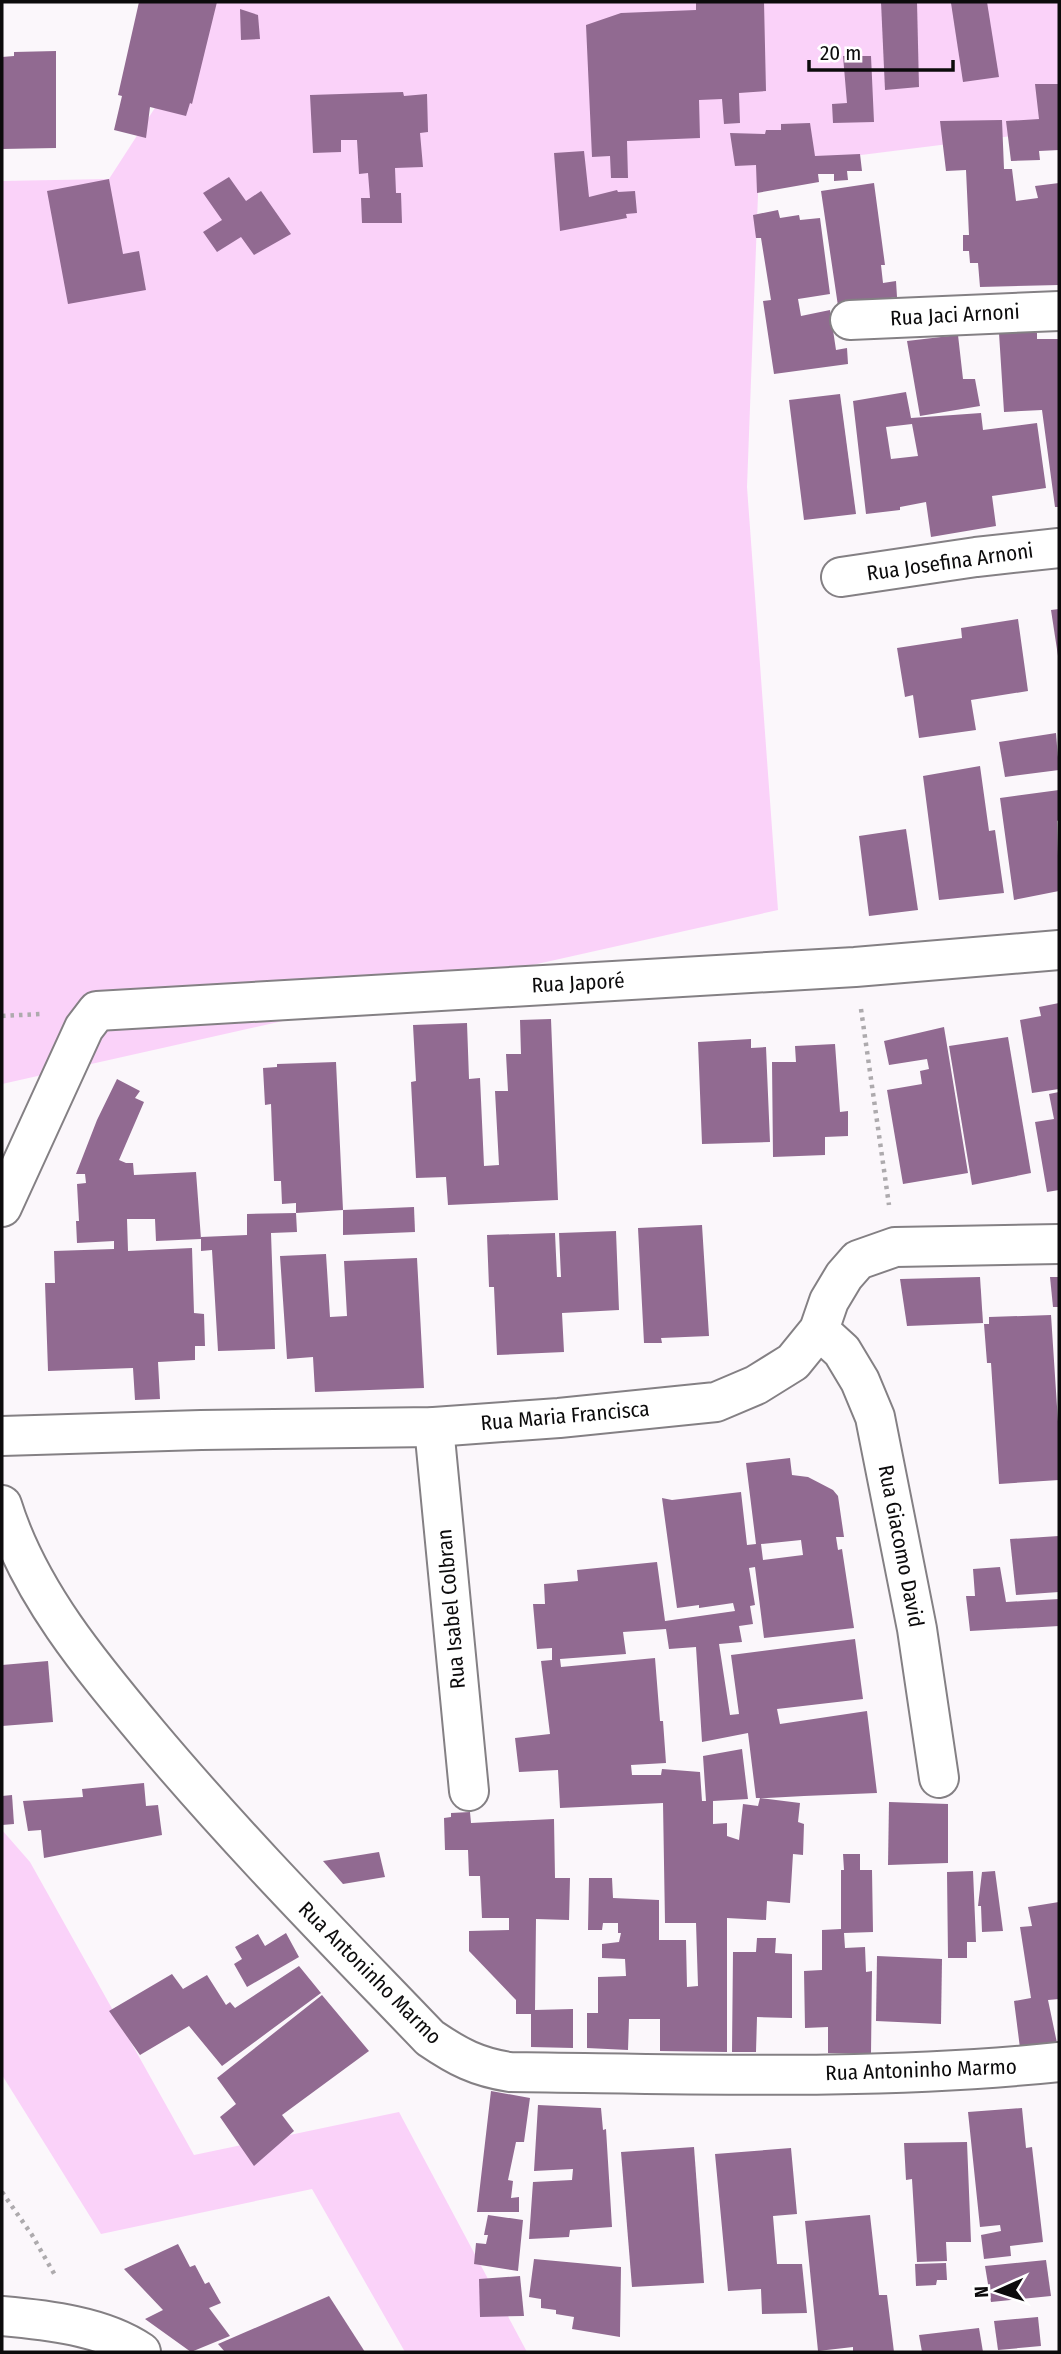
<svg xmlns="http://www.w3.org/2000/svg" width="1061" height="2354" font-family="'Fira Sans Condensed',sans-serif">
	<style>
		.green { fill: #fad2f9 }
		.building { fill: #916a91; fill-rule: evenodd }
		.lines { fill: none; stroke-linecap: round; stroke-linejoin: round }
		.minor-casing { stroke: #848084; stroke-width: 42 }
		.path { stroke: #adaaad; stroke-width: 4.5; stroke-dasharray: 3.5 5; stroke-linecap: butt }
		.minor { stroke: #fff; stroke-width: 38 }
		.labels { text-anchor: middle; stroke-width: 7; stroke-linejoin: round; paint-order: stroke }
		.street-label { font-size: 21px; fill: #0c0b0c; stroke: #fff }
	</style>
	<rect width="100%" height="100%" fill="#fbf7fb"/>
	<g class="green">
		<path d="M 215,2 L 1059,2 L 1059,130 L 759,168 L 747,487 L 778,910 L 2,1084 L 2,181 L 109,179 L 213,18 Z"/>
		<path d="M 2,1830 L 30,1862 L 194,2155 L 399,2112 L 527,2352 L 405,2352 L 312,2189 L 101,2234 L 2,2075 Z"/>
	</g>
	<g class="building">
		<path d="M 139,2 L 217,2 L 192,104 L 190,103 L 186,116 L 150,107 L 146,138 L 114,130 L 122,96 L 118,95 Z"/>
		<path d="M 696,2 L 764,2 L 766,91 L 739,93 L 740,123 L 724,124 L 722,99 L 699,100 L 700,138 L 627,141 L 628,178 L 611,178 L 610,156 L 592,157 L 586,25 L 621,13 L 696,10 Z"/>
		<path d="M 881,2 L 917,2 L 919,87 L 885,90 Z"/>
		<path d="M 959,2 L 987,2 L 999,77 L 963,82 L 951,3 Z"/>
		<path d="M 240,9 L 258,15 L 260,39 L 241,40 Z"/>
		<path d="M 56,51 L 56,148 L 2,149 L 2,57 L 14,56 L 14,52 Z"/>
		<path d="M 843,56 L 871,56 L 874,122 L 833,123 L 832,104 L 847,103 Z"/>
		<path d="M 1035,84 L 1059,84 L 1059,150 L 1039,151 L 1040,160 L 1011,161 L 1006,121 L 1039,119 Z"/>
		<path d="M 403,92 L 404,96 L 427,94 L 428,132 L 420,133 L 423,167 L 395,168 L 396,193 L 401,193 L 402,223 L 362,223 L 361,198 L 370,198 L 368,173 L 359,174 L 357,140 L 341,140 L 341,152 L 313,153 L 310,95 Z"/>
		<path d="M 1002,120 L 1004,169 L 1012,169 L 1016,201 L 1038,198 L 1035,186 L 1059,183 L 1059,285 L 980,287 L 978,263 L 970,263 L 969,251 L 963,251 L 963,235 L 969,235 L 966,170 L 946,171 L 940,121 Z"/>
		<path d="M 810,123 L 815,156 L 860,154 L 862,171 L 847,171 L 848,180 L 834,181 L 834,174 L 818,174 L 819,182 L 757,193 L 756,165 L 735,166 L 730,133 L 765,134 L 766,130 L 781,130 L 781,124 Z"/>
		<path d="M 584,151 L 589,197 L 617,190 L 618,192 L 635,191 L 637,213 L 626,214 L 627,218 L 560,231 L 554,153 Z"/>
		<path d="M 229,177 L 246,201 L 261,191 L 291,234 L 254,255 L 241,237 L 217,252 L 203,232 L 222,220 L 203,193 Z"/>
		<path d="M 109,179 L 123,254 L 139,251 L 146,290 L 68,304 L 47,191 Z"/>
		<path d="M 874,183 L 885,265 L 881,265 L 883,283 L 896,281 L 897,297 L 838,306 L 821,191 Z"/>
		<path d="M 778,210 L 780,218 L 799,215 L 800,220 L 820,218 L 830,294 L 798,299 L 801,316 L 830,310 L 836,350 L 847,348 L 848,364 L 774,374 L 763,301 L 771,300 L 761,238 L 756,238 L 753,215 Z"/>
		<path d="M 999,333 L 1037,333 L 1037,339 L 1059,339 L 1059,507 L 1055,507 L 1042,410 L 1004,412 Z"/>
		<path d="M 958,335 L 963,379 L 975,379 L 980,406 L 920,416 L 907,341 Z"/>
		<path d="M 906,392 L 911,418 L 981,413 L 983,430 L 1037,423 L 1046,488 L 992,496 L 996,526 L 931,537 L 926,502 L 900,507 L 900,510 L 866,514 L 853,401 ZM 912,424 L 918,456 L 891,459 L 886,427 Z"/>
		<path d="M 840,394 L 856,514 L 804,520 L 789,400 Z"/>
		<path d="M 1059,609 L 1059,656 L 1058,656 L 1051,610 Z"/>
		<path d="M 1018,619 L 1028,691 L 971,700 L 976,730 L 919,738 L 913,695 L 905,697 L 897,648 L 962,638 L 961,628 Z"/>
		<path d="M 1056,733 L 1059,770 L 1005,777 L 999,742 Z"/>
		<path d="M 980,766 L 989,831 L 995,830 L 1004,893 L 939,900 L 923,776 Z"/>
		<path d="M 1059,790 L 1059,820 L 1057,821 L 1059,891 L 1014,900 L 1000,798 Z"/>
		<path d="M 906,829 L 918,910 L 869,916 L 859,836 Z"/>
		<path d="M 1059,1003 L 1059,1089 L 1032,1093 L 1020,1020 L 1041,1016 L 1039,1007 Z"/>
		<path d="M 551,1019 L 558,1200 L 448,1205 L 446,1177 L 416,1178 L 411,1082 L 416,1081 L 413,1025 L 467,1023 L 469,1079 L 480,1078 L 484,1166 L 499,1165 L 495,1091 L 508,1091 L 506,1054 L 521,1054 L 520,1020 Z"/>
		<path d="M 944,1027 L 968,1173 L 903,1184 L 887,1090 L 922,1084 L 920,1071 L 929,1069 L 927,1059 L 889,1065 L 884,1041 Z"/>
		<path d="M 1008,1037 L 1031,1173 L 972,1185 L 949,1046 Z"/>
		<path d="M 751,1039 L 751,1048 L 766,1047 L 770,1142 L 702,1144 L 698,1042 Z"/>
		<path d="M 835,1044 L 840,1112 L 848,1111 L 848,1136 L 825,1137 L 825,1155 L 773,1157 L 772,1062 L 796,1062 L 795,1046 Z"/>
		<path d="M 336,1062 L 343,1210 L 296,1213 L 297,1232 L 271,1233 L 275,1349 L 218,1351 L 212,1250 L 201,1251 L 201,1237 L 247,1235 L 247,1214 L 296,1213 L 296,1203 L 282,1204 L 281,1181 L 274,1181 L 271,1104 L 265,1105 L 263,1068 L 277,1067 L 277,1064 Z"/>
		<path d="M 117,1079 L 140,1091 L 135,1098 L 144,1102 L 119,1160 L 126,1163 L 133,1163 L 134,1175 L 196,1172 L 201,1239 L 156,1241 L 155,1219 L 127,1219 L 128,1251 L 192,1248 L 194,1313 L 204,1314 L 205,1346 L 195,1346 L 195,1360 L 158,1362 L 160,1399 L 135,1400 L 133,1368 L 48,1371 L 45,1283 L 55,1283 L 54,1251 L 114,1249 L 114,1241 L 77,1243 L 76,1221 L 79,1221 L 77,1184 L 86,1183 L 85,1174 L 76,1174 L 97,1120 Z"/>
		<path d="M 1059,1092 L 1059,1190 L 1047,1192 L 1035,1122 L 1054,1119 L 1049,1094 Z"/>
		<path d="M 414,1207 L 415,1232 L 343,1235 L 343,1210 Z"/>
		<path d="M 702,1225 L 709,1336 L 661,1338 L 662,1343 L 644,1343 L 638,1228 Z"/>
		<path d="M 616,1231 L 619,1310 L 562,1313 L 564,1352 L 497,1355 L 494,1287 L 489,1287 L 487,1235 L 555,1233 L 557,1277 L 561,1277 L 559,1233 Z"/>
		<path d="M 326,1254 L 330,1317 L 347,1316 L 344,1261 L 417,1258 L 424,1388 L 315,1392 L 313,1357 L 287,1359 L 280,1256 Z"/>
		<path d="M 980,1277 L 983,1323 L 907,1326 L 900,1279 Z"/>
		<path d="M 1050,1277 L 1059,1277 L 1059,1307 L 1053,1307 Z"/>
		<path d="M 1051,1315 L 1059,1437 L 1059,1480 L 999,1484 L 991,1363 L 987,1363 L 984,1324 L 989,1324 L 989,1317 Z"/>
		<path d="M 790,1458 L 792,1475 L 808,1477 L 833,1490 L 838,1496 L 844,1537 L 836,1537 L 838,1550 L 842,1549 L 854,1628 L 764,1638 L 755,1567 L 749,1568 L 755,1605 L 750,1606 L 753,1624 L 739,1626 L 742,1642 L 719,1644 L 730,1715 L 739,1714 L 731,1655 L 855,1639 L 863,1699 L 777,1709 L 780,1724 L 867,1711 L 877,1793 L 804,1796 L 767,1798 L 756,1798 L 748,1733 L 702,1742 L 696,1647 L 669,1649 L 666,1629 L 623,1632 L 626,1654 L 560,1659 L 561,1667 L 655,1658 L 660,1721 L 663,1721 L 666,1763 L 631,1765 L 632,1775 L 661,1775 L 662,1769 L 700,1772 L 702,1801 L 706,1801 L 703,1756 L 742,1749 L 748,1799 L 713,1801 L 713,1824 L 727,1823 L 727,1836 L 739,1840 L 743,1804 L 758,1806 L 760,1798 L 800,1803 L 798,1822 L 804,1824 L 803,1855 L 793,1854 L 790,1903 L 767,1901 L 766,1920 L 727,1918 L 727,2052 L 660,2051 L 660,2019 L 629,2019 L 628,2050 L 587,2048 L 587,2013 L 598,2013 L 598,1977 L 626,1976 L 625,1959 L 602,1958 L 602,1944 L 619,1942 L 621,1933 L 618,1933 L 618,1923 L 603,1923 L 602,1930 L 588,1930 L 589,1878 L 612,1878 L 613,1898 L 659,1900 L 659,1940 L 686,1940 L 687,1987 L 698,1986 L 696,1923 L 665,1923 L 663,1803 L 560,1808 L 558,1770 L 519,1772 L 515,1738 L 550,1734 L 541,1661 L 552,1660 L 552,1648 L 537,1649 L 533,1604 L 545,1604 L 544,1584 L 578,1581 L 577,1570 L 657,1562 L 665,1621 L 735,1611 L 733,1603 L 699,1608 L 699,1605 L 677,1608 L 662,1498 L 672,1500 L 741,1492 L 747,1545 L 756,1544 L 746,1463 ZM 801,1540 L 803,1555 L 763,1560 L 761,1544 Z"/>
		<path d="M 1059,1536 L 1059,1592 L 1016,1595 L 1010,1539 Z"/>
		<path d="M 1000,1567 L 1006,1602 L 1059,1599 L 1059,1626 L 970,1631 L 966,1596 L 975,1596 L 973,1569 Z"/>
		<path d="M 48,1661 L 53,1722 L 2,1726 L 2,1665 Z"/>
		<path d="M 144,1783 L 146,1806 L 158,1805 L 162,1835 L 44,1858 L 41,1830 L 28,1831 L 23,1801 L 83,1797 L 82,1789 Z"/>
		<path d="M 12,1795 L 14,1824 L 2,1825 L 2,1796 Z"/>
		<path d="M 889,1802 L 948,1804 L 948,1863 L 888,1865 Z"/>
		<path d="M 470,1812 L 471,1823 L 554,1819 L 555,1878 L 570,1878 L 569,1920 L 536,1919 L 535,2010 L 573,2009 L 573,2048 L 531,2047 L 531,2014 L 516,2014 L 516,2000 L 469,1951 L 469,1931 L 509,1930 L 509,1918 L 482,1918 L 480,1876 L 469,1876 L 468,1850 L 445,1850 L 444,1818 L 451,1817 L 451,1813 Z"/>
		<path d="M 379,1852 L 385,1877 L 343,1884 L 323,1861 Z"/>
		<path d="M 843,1854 L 860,1854 L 860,1870 L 872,1870 L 873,1932 L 844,1933 L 845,1948 L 865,1947 L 866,1972 L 872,1971 L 871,2054 L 828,2053 L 828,2027 L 805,2028 L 804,1971 L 822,1970 L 822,1930 L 841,1929 L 841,1870 L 844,1870 Z"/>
		<path d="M 973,1871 L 976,1942 L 967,1942 L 967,1958 L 948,1958 L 947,1872 Z"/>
		<path d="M 995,1871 L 1003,1931 L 982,1932 L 981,1906 L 978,1906 L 982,1872 Z"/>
		<path d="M 1059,1902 L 1059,1999 L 1048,2000 L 1057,2043 L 1020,2048 L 1014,2001 L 1031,1998 L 1020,1927 L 1032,1926 L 1028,1907 Z"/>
		<path d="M 286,1933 L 299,1957 L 247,1987 L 234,1964 L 242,1959 L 235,1947 L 258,1934 L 265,1946 Z"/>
		<path d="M 757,1938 L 776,1938 L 775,1953 L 792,1954 L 792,2018 L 757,2017 L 756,2052 L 732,2052 L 733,1952 L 756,1952 Z"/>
		<path d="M 877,1956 L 942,1959 L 941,2024 L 876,2021 Z"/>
		<path d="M 299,1966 L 321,1993 L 222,2066 L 189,2026 L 140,2055 L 109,2011 L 172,1974 L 183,1989 L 207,1975 L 226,2005 L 230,2002 L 235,2008 Z"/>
		<path d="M 322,1995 L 369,2051 L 282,2115 L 294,2131 L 254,2166 L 220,2117 L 236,2104 L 217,2078 Z"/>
		<path d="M 491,2091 L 530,2098 L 524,2142 L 516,2142 L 508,2180 L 513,2181 L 511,2198 L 519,2197 L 519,2212 L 477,2212 Z"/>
		<path d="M 538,2105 L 601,2108 L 603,2130 L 606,2129 L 612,2227 L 570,2230 L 569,2237 L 529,2239 L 533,2182 L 572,2180 L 573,2169 L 534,2171 Z"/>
		<path d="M 1022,2108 L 1026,2148 L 1032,2147 L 1043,2242 L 1010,2246 L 1011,2256 L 984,2259 L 981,2235 L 1001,2231 L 1000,2225 L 980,2227 L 968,2112 Z"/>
		<path d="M 967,2142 L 971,2242 L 946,2242 L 947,2261 L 917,2262 L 912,2179 L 906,2180 L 904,2143 Z"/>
		<path d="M 694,2147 L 704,2283 L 632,2287 L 621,2152 Z"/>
		<path d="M 791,2148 L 797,2214 L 773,2216 L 777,2264 L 802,2264 L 807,2313 L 762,2314 L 761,2289 L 728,2291 L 715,2154 Z"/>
		<path d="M 488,2215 L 523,2220 L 518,2271 L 474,2264 L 476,2243 L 486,2244 L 488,2235 L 484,2235 Z"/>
		<path d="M 870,2215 L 879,2295 L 887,2295 L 894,2352 L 853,2352 L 853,2347 L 818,2351 L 805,2221 Z"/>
		<path d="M 178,2244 L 190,2267 L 195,2265 L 205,2284 L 209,2282 L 221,2303 L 209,2308 L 230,2336 L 191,2352 L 145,2319 L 163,2310 L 124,2269 Z"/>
		<path d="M 534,2259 L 621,2267 L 620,2337 L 572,2329 L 574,2317 L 556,2314 L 556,2310 L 541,2308 L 541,2299 L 529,2297 Z"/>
		<path d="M 1046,2260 L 1051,2296 L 991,2302 L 985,2266 Z"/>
		<path d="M 946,2263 L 947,2280 L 937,2280 L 936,2285 L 916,2286 L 915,2264 Z"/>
		<path d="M 520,2276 L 524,2316 L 480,2317 L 479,2279 Z"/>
		<path d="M 329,2296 L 365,2352 L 225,2352 L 218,2344 Z"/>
		<path d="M 1038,2317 L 1041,2346 L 998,2350 L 994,2321 Z"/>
		<path d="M 979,2328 L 983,2352 L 922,2352 L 919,2335 Z"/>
	</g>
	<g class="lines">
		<defs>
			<g id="minor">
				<path d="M 850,320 L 1059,311"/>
				<path d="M 841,577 L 976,557 L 1059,548"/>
				<path d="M 2,1207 L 84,1028 L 97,1011 L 855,967 L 1059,950"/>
				<path d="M 819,1330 L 842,1351 L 860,1381 L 875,1417 L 917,1629 L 939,1778"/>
				<path d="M 434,1427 L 469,1791"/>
				<path d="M 2,1436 L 201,1430 L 434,1427 L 559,1418 L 716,1402 L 756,1385 L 793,1362 L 819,1330 L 829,1301 L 844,1276 L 858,1260 L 895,1247 L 1059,1244"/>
				<path d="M 2,1505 C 29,1592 91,1666 149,1735 C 238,1841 335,1939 430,2038 C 458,2057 477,2067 510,2072 C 693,2074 877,2081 1059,2062"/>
				<path d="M 2,2316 C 47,2320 103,2326 141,2352"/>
			</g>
		</defs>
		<use href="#minor" class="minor-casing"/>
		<g class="path">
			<path d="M 861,1009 L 889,1205"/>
			<path d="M 2,1016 L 40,1014"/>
			<path d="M 2,2192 L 32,2235 L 56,2277"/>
		</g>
		<use href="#minor" class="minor"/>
	</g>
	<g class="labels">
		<g class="street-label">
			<text transform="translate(955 315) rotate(-3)" y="7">Rua Jaci Arnoni</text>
			<text transform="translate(950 562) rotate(-8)" y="7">Rua Josefina Arnoni</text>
			<text transform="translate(578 983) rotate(-3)" y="7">Rua Japoré</text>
			<text transform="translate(565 1416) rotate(-5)" y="7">Rua Maria Francisca</text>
			<text transform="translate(901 1546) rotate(79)" y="7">Rua Giacomo David</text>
			<text transform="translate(451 1609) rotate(-95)" y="7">Rua Isabel Colbran</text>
			<text transform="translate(370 1973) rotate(45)" y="7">Rua Antoninho Marmo</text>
			<text transform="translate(921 2070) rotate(-2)" y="7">Rua Antoninho Marmo</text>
		</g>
	</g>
	<rect width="1061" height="2354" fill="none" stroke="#0c0b0c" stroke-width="7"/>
	<g transform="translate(998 2291) rotate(267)" stroke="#ffffff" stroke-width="5" paint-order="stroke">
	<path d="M0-5L12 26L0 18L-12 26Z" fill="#0c0b0c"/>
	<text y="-10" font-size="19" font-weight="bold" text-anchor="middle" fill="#0c0b0c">N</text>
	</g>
	<path d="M809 60v10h144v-10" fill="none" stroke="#0c0b0c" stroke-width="3.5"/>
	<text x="820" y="60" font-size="21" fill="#0c0b0c" stroke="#ffffff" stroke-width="5" paint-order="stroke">20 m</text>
</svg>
